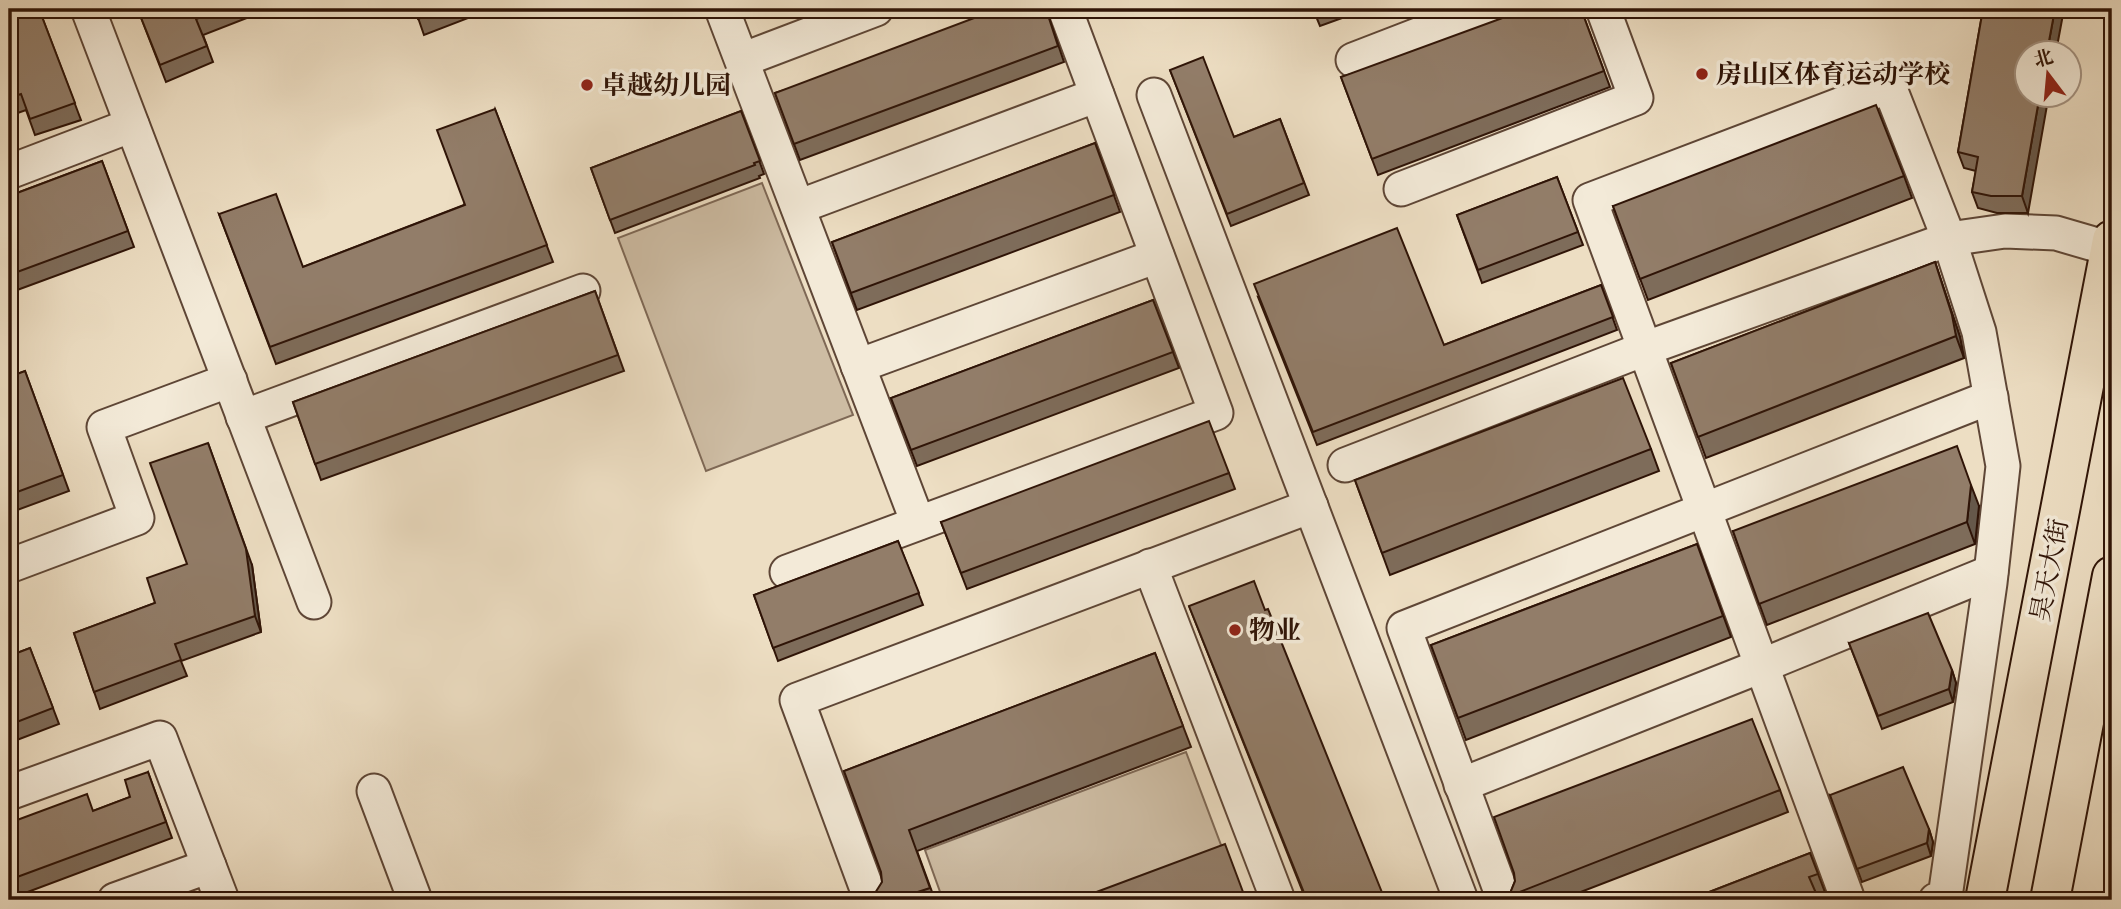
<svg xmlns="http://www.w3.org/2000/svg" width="2121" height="909" font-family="'IM FELL Great Primer','Noto Serif SC',serif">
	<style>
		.green { fill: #cdbca3; stroke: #7e6855; stroke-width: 2 }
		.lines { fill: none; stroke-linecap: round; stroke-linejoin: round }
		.minor-casing { stroke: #5e4636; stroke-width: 37 }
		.major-casing { stroke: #2f1407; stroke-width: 42 }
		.minor { stroke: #f3ead8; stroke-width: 33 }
		.major { stroke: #eddec3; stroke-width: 38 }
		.wall { fill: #7e6c5a; stroke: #2f1407; stroke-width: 2 }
		.shaded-wall { fill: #66584a; stroke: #2f1407; stroke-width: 2 }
		.building { fill: #927d69; stroke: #2f1407; stroke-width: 2 }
		.poi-dot { fill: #8f2418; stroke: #f3ead8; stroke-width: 2.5 }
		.labels { text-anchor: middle; stroke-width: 7; stroke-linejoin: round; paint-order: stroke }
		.poi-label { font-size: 26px; font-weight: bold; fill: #2f1407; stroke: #f3ead8; text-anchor: start }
		.street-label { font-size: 26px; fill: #2f1407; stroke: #f3ead8 }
	</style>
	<rect width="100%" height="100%" fill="#eddec3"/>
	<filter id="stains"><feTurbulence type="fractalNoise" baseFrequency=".00286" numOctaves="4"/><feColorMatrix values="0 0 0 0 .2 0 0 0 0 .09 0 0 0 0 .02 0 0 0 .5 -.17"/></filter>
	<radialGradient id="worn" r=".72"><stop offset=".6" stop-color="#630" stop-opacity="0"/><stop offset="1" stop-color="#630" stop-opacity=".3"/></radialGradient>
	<g class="green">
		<path d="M 762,183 L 853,415 L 706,471 L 618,238 Z"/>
		<path d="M 1186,752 L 1227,861 L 1121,900 L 943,900 L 925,850 Z"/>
	</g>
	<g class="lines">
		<defs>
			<g id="minor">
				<path d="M 88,9 L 314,602"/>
				<path d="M 722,9 L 918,523"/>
				<path d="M 742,60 L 876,9"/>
				<path d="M 1353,60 L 1485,9"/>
				<path d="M 1154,95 L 1461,900"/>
				<path d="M 9,172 L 132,125"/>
				<path d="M 1401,189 L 1636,98 L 1603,9"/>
				<path d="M 798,207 L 1097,95"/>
				<path d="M 858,366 L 1157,256"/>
				<path d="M 243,417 L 583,291"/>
				<path d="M 1345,465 L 1644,349 L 1949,239 L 2005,231 L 2056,233 L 2111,249"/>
				<path d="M 9,566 L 137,518 L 104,427 L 230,380"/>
				<path d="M 1150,566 L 1278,900"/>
				<path d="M 787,572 L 1216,413 L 1065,9"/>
				<path d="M 1461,785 L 1761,666 L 1991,572"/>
				<path d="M 374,791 L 415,900"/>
				<path d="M 9,793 L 160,738 L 222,900"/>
				<path d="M 115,900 L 209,866"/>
				<path d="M 871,900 L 797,700 L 1311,506"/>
				<path d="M 1504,900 L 1404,628 L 1991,397"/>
				<path d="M 1848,900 L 1590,200 L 1889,86 L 1949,239 L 1979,332 L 2003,466 L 1990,583 L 1945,897 L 1936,900"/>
			</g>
			<g id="major">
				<path d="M 1985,900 L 2112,240"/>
				<path d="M 2050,900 L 2112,576"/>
			</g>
		</defs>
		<use href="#minor" class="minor-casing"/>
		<use href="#major" class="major-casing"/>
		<use href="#minor" class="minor"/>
		<use href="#major" class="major"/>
	</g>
	<g class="wall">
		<path d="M 9,9 L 39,9 L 81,120 L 35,135 L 26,110 L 9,116 Z"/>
		<path d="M 155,9 L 270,9 L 203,35 L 213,62 L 166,82 L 140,15 Z"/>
		<path d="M 415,9 L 474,9 L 476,15 L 424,35 Z"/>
		<path d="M 1046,9 L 1064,62 L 800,160 L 775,93 Z"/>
		<path d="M 1313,9 L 1367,9 L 1320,26 Z"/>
		<path d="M 1581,9 L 1610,87 L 1378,175 L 1341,77 Z"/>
		<path d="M 1983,9 L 2028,213 L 1997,213 L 1978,208 L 1972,192 L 1976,171 L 1964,168 L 1958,152 Z"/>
		<path d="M 1170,70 L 1234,137 L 1280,119 L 1309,195 L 1231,226 Z"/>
		<path d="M 495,109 L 553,262 L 276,364 L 219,214 L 303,267 L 464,205 Z"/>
		<path d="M 741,111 L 764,174 L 759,176 L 760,178 L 615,233 L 591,168 Z"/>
		<path d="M 1095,143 L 1120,212 L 857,310 L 832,242 Z"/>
		<path d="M 102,161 L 134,247 L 9,293 L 9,196 Z"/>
		<path d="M 1904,176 L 1912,198 L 1648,300 L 1613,206 Z"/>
		<path d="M 1557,177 L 1583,245 L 1482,283 L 1457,215 Z"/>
		<path d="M 1935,262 L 1960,337 L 1964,358 L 1706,458 L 1671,363 Z"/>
		<path d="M 1601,285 L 1617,330 L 1317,445 L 1258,297 L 1444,345 Z"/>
		<path d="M 595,291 L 624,371 L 321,480 L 293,402 Z"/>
		<path d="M 1153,300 L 1179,368 L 917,466 L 891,398 Z"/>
		<path d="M 25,371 L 69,491 L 9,513 L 9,377 Z"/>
		<path d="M 1651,449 L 1659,471 L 1390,575 L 1355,480 Z"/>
		<path d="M 1229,473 L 1235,489 L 967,589 L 941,522 Z"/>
		<path d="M 1979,506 L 1975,544 L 1767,625 L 1733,531 Z"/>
		<path d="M 898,541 L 923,605 L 778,661 L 754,595 Z"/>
		<path d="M 1697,544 L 1731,637 L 1466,740 L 1431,645 Z"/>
		<path d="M 252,565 L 261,632 L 181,661 L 187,676 L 100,709 L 74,633 L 155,603 Z"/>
		<path d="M 1189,606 L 1385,900 L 1306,900 Z"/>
		<path d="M 1849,643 L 1952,670 L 1956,683 L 1953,702 L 1882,729 Z"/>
		<path d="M 30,648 L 59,724 L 9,743 L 9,656 Z"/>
		<path d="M 1155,653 L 1191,747 L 917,851 L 935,900 L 878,900 L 882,882 L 881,872 L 844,771 Z"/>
		<path d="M 148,772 L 172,838 L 9,899 L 9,823 L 93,811 L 130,797 Z"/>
		<path d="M 1780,790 L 1788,812 L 1560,900 L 1514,900 L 1511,891 L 1515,881 L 1514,873 Z"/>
		<path d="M 1830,795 L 1929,829 L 1933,842 L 1931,856 L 1862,882 Z"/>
		<path d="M 1810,853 L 1826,895 L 1818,898 L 1699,896 Z"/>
	</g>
	<g class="shaded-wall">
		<path d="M 2055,9 L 2064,9 L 2056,52 L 2047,52 Z"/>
		<path d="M 2040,94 L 2049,94 L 2028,213 L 2022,196 Z"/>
		<path d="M 1935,262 L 1960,337 L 1964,358 L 1956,336 Z"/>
		<path d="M 208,443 L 252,565 L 261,632 L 255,616 Z"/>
		<path d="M 1971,485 L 1979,506 L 1975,544 L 1967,522 Z"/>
		<path d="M 1952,670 L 1956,683 L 1953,702 L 1949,689 Z"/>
		<path d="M 1929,829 L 1933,842 L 1931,856 L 1927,843 Z"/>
	</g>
	<g class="building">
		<path d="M 9,9 L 39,9 L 75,103 L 30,119 L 21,94 L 9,98 Z"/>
		<path d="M 155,9 L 223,9 L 196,19 L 207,46 L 160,65 L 140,15 Z"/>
		<path d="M 415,9 L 444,9 L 418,19 Z"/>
		<path d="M 998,9 L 1046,9 L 1058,46 L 794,144 L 775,93 Z"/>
		<path d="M 1527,9 L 1581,9 L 1604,71 L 1372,159 L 1341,77 Z"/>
		<path d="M 1983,9 L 2055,9 L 2047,52 L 2026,52 L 2026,94 L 2040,94 L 2022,196 L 1991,196 L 1972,192 L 1978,157 L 1958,152 Z"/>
		<path d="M 1203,57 L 1234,137 L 1280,119 L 1304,183 L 1227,214 L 1170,70 Z"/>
		<path d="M 1876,105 L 1904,176 L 1640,279 L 1613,206 Z"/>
		<path d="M 495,109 L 547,245 L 270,347 L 219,214 L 276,194 L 303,267 L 465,205 L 437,130 Z"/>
		<path d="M 741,111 L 760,161 L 754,163 L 755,165 L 610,220 L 591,168 Z"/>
		<path d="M 1095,143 L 1114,195 L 851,293 L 832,242 Z"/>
		<path d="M 102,161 L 128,231 L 9,275 L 9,196 Z"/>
		<path d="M 1557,177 L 1578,232 L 1478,270 L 1457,215 Z"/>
		<path d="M 1397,228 L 1444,345 L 1601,285 L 1613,317 L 1313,432 L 1254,284 Z"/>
		<path d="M 1935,262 L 1952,315 L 1956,336 L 1698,437 L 1671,363 Z"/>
		<path d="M 595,291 L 618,355 L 315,464 L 293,402 Z"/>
		<path d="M 1153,300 L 1173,352 L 911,450 L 891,398 Z"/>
		<path d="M 25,371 L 63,475 L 9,495 L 9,377 Z"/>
		<path d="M 1623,378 L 1651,449 L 1382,553 L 1355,480 Z"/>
		<path d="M 1209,421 L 1229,473 L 961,573 L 941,522 Z"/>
		<path d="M 208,443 L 246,549 L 255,616 L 175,644 L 181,660 L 94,692 L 74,633 L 155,603 L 147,578 L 187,564 L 150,463 Z"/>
		<path d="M 1957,446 L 1971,485 L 1967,522 L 1759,604 L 1733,531 Z"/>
		<path d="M 898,541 L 919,593 L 773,648 L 754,595 Z"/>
		<path d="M 1697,544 L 1723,616 L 1458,718 L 1431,645 Z"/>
		<path d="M 1254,581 L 1265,610 L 1268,609 L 1385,900 L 1307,900 L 1189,606 Z"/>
		<path d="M 1928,613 L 1952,670 L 1949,689 L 1878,716 L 1849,643 Z"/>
		<path d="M 30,648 L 53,708 L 9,725 L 9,656 Z"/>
		<path d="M 1155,653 L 1183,726 L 909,830 L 930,888 L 893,900 L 878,900 L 875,893 L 882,882 L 881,872 L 844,771 Z"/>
		<path d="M 1752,719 L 1780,790 L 1512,895 L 1511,891 L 1515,881 L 1514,873 L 1494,817 Z"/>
		<path d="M 1903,767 L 1929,829 L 1927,843 L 1857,869 L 1830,795 Z"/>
		<path d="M 148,772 L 166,822 L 9,880 L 9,823 L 87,794 L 93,811 L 130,797 L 125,780 Z"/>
		<path d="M 1225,844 L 1246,900 L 1075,900 Z"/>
		<path d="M 1810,853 L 1818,874 L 1809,877 L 1819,900 L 1677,900 L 1687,896 L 1699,896 Z"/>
	</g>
	<g class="poi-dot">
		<circle cx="1702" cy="74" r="7"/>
		<circle cx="587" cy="85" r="7"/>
		<circle cx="1235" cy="630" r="7"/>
	</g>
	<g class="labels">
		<g class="poi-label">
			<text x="1716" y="83">房山区体育运动学校</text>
			<text x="601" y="94">卓越幼儿园</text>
			<text x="1249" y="639">物业</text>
		</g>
		<g class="street-label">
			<text transform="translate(2049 570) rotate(-79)" y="9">昊天大街</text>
		</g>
	</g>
	<rect width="2121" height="909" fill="none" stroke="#eddec3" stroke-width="35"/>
	<rect x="10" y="10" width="2100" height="888" fill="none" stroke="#2f1407" stroke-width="3.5"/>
	<rect x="18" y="18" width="2086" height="874" fill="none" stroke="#2f1407" stroke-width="2"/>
	<g transform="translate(2048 74) rotate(344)"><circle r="33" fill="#f3ead8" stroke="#a59484" stroke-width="2"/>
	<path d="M0-5L12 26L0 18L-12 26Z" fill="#8f2418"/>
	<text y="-10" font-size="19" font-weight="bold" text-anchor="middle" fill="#2f1407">北</text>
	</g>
	<rect width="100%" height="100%" filter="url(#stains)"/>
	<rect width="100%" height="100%" fill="url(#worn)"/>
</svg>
